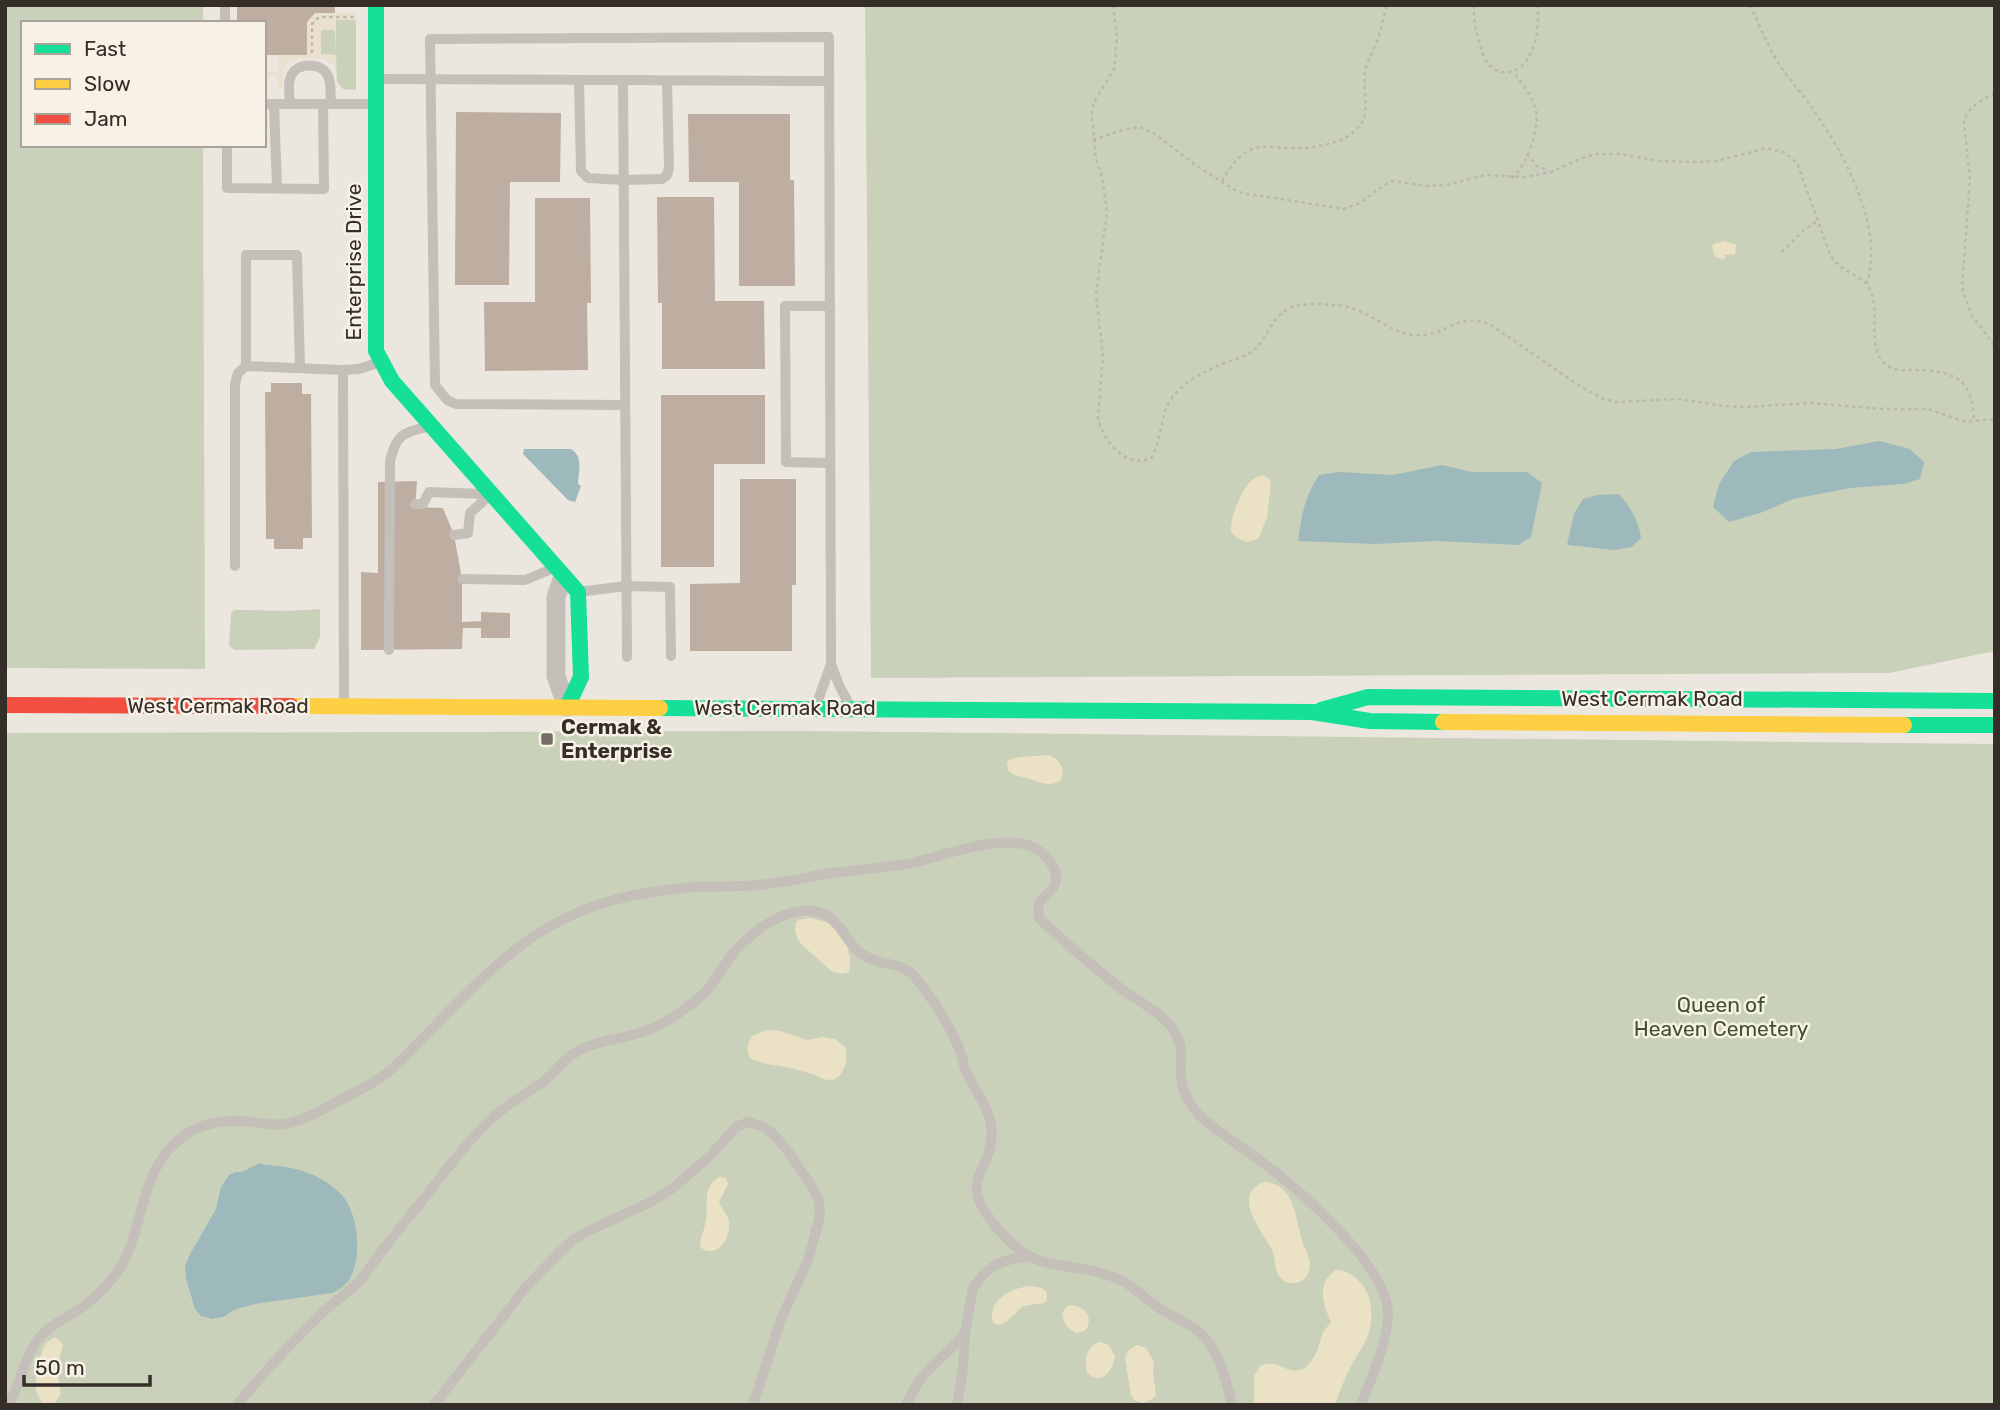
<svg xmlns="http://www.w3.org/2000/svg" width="2000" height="1410" font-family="Rubik,sans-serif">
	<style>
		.green { fill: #cad1ba }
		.sand { fill: #ebe2c6 }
		.plaza { fill: #e9e0cf }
		.water { fill: #9db9bb }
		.building { fill: #beada1 }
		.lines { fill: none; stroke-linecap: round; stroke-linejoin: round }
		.path { stroke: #bdb7b1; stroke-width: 2.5; stroke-dasharray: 3.5 3.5; stroke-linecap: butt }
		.lane { stroke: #c4bfb9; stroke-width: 10 }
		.street { stroke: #c4bfb9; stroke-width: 19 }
		.fast { stroke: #16e098; stroke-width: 16 }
		.slow { stroke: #ffcf43; stroke-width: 16 }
		.jam { stroke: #f24e42; stroke-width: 16 }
		.poi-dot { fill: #756e67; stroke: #f8f2e6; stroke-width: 2.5 }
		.labels { text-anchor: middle; stroke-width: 5; stroke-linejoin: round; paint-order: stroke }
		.street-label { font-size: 21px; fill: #352d27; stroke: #f8f2e6 }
		.poi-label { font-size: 21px; font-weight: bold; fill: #352d27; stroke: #f8f2e6; text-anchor: start }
		.park-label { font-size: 21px; fill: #40522c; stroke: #f8f2e6 }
	</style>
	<rect width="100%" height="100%" fill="#ebe7df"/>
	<g class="green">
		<path d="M 5,5 L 203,5 L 203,23 L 23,23 L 23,145 L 203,145 L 205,669 L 5,668 Z"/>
		<path d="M 865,5 L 1995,5 L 1995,651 L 1889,673 L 871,678 Z"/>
		<path d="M 336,20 L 356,20 L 356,90 L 343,89 L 337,82 L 336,55 L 321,54 L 321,30 L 335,30 L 336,52 Z"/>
		<path d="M 320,609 L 320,637 L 314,649 L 234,650 L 229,645 L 231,614 L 234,610 C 263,610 291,612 320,609 Z"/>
		<path d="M 805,731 L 1995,744 L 1995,1405 L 5,1405 L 5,733 Z"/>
	</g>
	<g class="sand">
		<path d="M 1725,241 L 1736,245 L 1735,254 L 1725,255 L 1725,258 L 1722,260 L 1715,256 L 1712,247 L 1714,244 Z"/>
		<path d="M 1263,475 L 1271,481 L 1267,518 L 1258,539 L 1247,542 C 1242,540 1235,538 1232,533 C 1227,522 1243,487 1252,480 C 1256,477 1258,477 1263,475 Z"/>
		<path d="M 1049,755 C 1065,761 1070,784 1049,784 C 1042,784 1034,780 1027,778 C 1020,777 1013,776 1008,770 L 1007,763 L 1009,760 L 1020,757 Z"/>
		<path d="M 810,918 C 817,919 825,921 831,925 C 844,934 854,957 849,972 C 835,977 829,969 819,960 C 808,949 792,942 796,923 L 799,920 Z"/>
		<path d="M 766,1030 L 780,1031 L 807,1040 L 823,1037 L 835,1039 L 845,1047 C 847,1054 847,1061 844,1068 C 836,1086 825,1080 812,1074 C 805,1072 798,1070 791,1068 C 777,1065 761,1065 749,1057 L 747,1047 L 752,1036 Z"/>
		<path d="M 719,1177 L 726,1178 L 728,1184 L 719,1202 C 722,1210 729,1215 729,1224 C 730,1240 717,1258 701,1248 C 699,1239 703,1234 705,1225 C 710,1208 700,1189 719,1177 Z"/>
		<path d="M 1264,1182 C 1295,1183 1295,1218 1302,1240 C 1304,1248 1310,1257 1310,1265 C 1310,1273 1305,1280 1299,1282 C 1294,1284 1287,1284 1283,1280 C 1274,1274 1276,1260 1272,1250 C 1263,1232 1230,1195 1264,1182 Z"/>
		<path d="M 1336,1270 C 1347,1270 1353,1275 1360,1282 C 1374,1297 1374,1322 1366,1340 C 1363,1347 1358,1352 1355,1359 C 1347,1373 1340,1389 1335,1405 L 1254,1405 L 1254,1376 L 1260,1366 C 1281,1355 1295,1388 1314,1357 C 1319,1349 1320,1339 1324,1331 C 1326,1328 1329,1325 1331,1322 C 1323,1304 1316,1283 1336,1270 Z"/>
		<path d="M 1030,1286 L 1042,1288 L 1047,1292 L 1047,1300 L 1044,1303 L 1023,1306 L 1006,1322 L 999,1325 L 993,1323 C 987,1300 1011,1288 1030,1286 Z"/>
		<path d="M 1072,1305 C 1086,1308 1093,1317 1086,1330 L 1077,1333 C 1068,1330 1064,1324 1062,1314 L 1067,1306 Z"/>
		<path d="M 55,1337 L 63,1344 L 57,1368 L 61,1394 L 54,1404 L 45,1405 C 28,1392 38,1359 46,1343 Z"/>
		<path d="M 1100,1342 L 1109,1345 L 1115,1356 C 1113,1371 1102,1386 1087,1373 C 1084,1360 1086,1346 1100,1342 Z"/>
		<path d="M 1137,1345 L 1146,1348 L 1154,1362 L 1153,1373 L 1156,1394 L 1154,1398 L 1143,1403 L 1134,1400 L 1131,1395 L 1125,1358 L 1129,1350 Z"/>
	</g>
	<path class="plaza" d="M 315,13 L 356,13 L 356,20 L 336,20 L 336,30 L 321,30 L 321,54 L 336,55 L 336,71 L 331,63 L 324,58 L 297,58 L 288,62 L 283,69 L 282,87 L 280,90 L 278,87 L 277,76 L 264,76 L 264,71 L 278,71 L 278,55 Z"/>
	<g class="water">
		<path d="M 1879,441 L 1910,449 L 1924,462 L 1920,479 L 1903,484 L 1850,488 L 1793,499 L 1763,512 L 1729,522 L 1713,507 L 1719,484 L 1734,461 L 1751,452 L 1836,449 Z"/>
		<path d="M 524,449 L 571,449 C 583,456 579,471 578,484 L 581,486 L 575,502 L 568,500 L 523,454 Z"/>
		<path d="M 1442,465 L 1472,472 L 1527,472 L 1542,483 L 1531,537 L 1518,545 L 1436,541 L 1375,544 L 1298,541 C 1302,514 1304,498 1319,475 L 1339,472 L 1393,475 Z"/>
		<path d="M 1619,494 C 1630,507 1639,521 1641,538 L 1632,547 L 1615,550 L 1567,545 L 1574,514 L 1583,499 L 1597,495 Z"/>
		<path d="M 260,1163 L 265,1165 C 293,1166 319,1173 340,1193 C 359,1212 363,1258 349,1280 C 344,1287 339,1290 332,1293 L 255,1304 L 234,1310 L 223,1317 L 212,1319 L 201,1316 L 195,1309 L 186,1279 L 185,1266 L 189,1256 L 216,1209 L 221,1187 L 229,1175 L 236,1172 L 242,1172 Z"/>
	</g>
	<g class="building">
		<path d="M 237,5 L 335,5 L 335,13 L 315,13 L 307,22 L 307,55 L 264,55 L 264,23 L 237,23 Z"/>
		<path d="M 456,112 L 561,113 L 560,182 L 510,182 L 509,285 L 455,285 Z"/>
		<path d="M 688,114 L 790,114 L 790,180 L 794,180 L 795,286 L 739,286 L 739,182 L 689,182 Z"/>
		<path d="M 657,197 L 714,197 L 715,301 L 764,301 L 765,369 L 662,369 L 662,303 L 658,303 Z"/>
		<path d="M 535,198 L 590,198 L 591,303 L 587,303 L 588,370 L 485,371 L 484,302 L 535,302 Z"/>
		<path d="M 271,383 L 302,383 L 302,394 L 311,394 L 312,538 L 303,538 L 303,549 L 274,549 L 274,539 L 266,539 L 265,392 L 271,392 Z"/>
		<path d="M 661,395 L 765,395 L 765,464 L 714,464 L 714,567 L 661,567 Z"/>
		<path d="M 740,479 L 796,479 L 796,585 L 792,585 L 792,651 L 690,651 L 690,584 L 740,583 Z"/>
		<path d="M 417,481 L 415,507 L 443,508 L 454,535 L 462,579 L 462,622 L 481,621 L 481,612 L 510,613 L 510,638 L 481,638 L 481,628 L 463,628 L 462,649 L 361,650 L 361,572 L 378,573 L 378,482 Z"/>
	</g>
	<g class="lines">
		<g class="path">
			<path d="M 1113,5 L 1117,37 L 1114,69 L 1094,102 L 1092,114 L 1096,159 L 1102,177 L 1107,211 L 1096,295 L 1103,355 L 1098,417 C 1101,439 1126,470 1151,458 C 1164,438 1158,413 1175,394 C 1185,382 1201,373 1215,367 C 1227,361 1243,359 1254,350 C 1267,338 1271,318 1288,309 C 1301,302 1320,304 1335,305 C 1367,307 1388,333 1414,335 C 1445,338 1458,310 1491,325 L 1578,385 L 1603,399 L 1617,402 L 1679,399 L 1724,406 L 1744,407 L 1810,403 L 1885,409 L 1928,409 L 1963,421 L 1974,421 L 1995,419"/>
			<path d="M 1474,5 C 1473,17 1475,27 1478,38 C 1481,47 1483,60 1491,67 C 1504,78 1521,71 1528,58 C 1538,43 1538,23 1538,5"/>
			<path d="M 1750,5 C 1760,25 1768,49 1781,67 C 1789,79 1799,90 1807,101 C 1841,147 1885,225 1867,283"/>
			<path d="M 312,53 L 312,24 L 319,17 L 354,17"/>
			<path d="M 1995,94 C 1982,99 1968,107 1964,121 L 1970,180 L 1962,287 L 1971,314 L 1995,347"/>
			<path d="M 1093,140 L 1122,130 L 1140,127 L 1155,134 L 1194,164 L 1233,189 L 1242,193 L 1344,209 L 1360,203 L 1378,189 L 1393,181 L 1428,186 L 1445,185 L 1486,175 L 1525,177 L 1551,172 L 1585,157 L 1597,154 L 1619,154 L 1661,161 L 1700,162 L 1717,161 L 1766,148 L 1784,152 L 1797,163 L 1830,254 C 1841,276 1864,271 1872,294 C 1879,315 1866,351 1888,366 C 1895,371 1906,370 1914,370 C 1954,371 1973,378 1974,421"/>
			<path d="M 1527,154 L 1537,166 L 1549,171"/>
			<path d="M 1512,178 C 1526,166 1540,130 1536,111 C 1533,97 1522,84 1514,72"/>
			<path d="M 1222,181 C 1230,167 1240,152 1256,148 C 1266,145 1277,148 1288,148 C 1309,149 1343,145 1358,128 C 1372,113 1362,89 1365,71 C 1366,64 1370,58 1373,51 C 1379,37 1384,21 1386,5"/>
			<path d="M 1782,252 L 1804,230 L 1818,220"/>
		</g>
		<g class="lane">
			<path d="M 225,23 L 225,5"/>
			<path d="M 378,79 L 829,81"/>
			<path d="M 579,81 L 581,171 L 588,178 L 623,180 L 662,179 L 667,175 L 669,168 L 667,81"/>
			<path d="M 623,81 L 627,657"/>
			<path d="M 264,104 L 372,104"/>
			<path d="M 274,104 L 277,188"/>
			<path d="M 290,104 C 290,95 287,84 291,76 C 297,62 322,62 328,76 C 332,84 330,95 331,104"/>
			<path d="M 227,145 L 227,188 L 324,189 L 323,104"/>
			<path d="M 830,306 L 785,306 L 786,462 L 830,463"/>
			<path d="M 246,366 L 343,370 L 359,369 L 380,362"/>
			<path d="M 343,370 L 344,702"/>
			<path d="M 624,405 L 456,404 L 447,400 L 435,385 L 430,39 L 829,37 L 831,664 L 839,685 L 849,704"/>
			<path d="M 415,504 L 423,504 L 429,492 L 483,494"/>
			<path d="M 454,535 L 468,533 L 470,513 L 491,494"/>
			<path d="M 235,566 L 235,384 L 238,373 L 246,366 L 246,255 L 297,255 L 300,368"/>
			<path d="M 462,579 L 525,580 L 554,568"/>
			<path d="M 578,592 L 626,586 L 670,587 L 671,656"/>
			<path d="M 389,650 L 390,461 C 396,436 402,432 427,427"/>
			<path d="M 817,703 L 831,664"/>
			<path d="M 9,1405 C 20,1383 24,1357 40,1337 C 47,1328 57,1323 67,1317 C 89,1304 112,1284 124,1261 C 145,1220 141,1169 180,1139 C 198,1124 219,1120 243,1121 C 257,1122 269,1126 284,1124 C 305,1121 327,1107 346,1097 C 360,1090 374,1083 387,1073 C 401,1062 413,1048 426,1035 C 465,995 504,952 554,924 C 597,900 648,890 697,887 C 718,886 738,887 758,885 C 783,883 807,877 832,873 C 855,870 877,868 900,865 C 938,860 1004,828 1038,850 C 1049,857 1059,871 1055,884 C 1049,899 1033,896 1040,919 C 1066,943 1092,966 1120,988 C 1137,1001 1162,1012 1174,1031 C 1185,1048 1180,1058 1181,1076 C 1181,1088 1188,1101 1195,1110 C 1206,1125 1241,1146 1258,1159 C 1295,1186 1388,1265 1388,1314 C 1388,1342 1371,1378 1361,1405"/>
			<path d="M 237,1405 C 264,1372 293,1341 323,1312 C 336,1300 349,1292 361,1280 C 381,1250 404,1223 426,1196 C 446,1170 466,1143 490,1120 C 507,1104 526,1094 544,1081 C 555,1073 562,1061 573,1054 C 594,1040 619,1040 642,1032 C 662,1026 677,1015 694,1002 C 714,987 720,969 735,951 C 751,934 772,917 795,912 C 844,903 839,945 869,958 C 886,966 903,962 916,978 C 931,997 949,1024 958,1046 C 962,1054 963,1063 966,1071 C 974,1089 988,1106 991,1125 C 997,1175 951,1174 998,1229 C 1038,1276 1062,1259 1111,1276 C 1129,1281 1140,1295 1155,1305 C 1169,1316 1187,1321 1200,1333 C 1220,1351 1226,1380 1232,1405"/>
			<path d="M 434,1405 L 526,1287 L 561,1251 L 573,1240 L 588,1231 L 651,1202 L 673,1188 L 710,1156 L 736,1127 L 748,1122 L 764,1127 L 774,1135 L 787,1150 L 813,1188 L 819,1202 L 820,1216 L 808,1260 L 781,1319 L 753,1405"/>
			<path d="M 906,1405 C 911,1394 916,1384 924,1375 C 936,1360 953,1349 965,1333"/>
			<path d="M 957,1405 L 963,1368 L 965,1333 L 973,1288 L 983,1275 L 995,1265 L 1008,1260 L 1027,1256"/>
		</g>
		<path class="street" d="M 563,577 L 556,597 L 556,676 L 567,707"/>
		<g class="fast">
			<path d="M 376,5 L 376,351 L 392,381 L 578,592 L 581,677 L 567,707"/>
			<path d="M 660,708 L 1312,712 L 1370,721 L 1443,722"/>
			<path d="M 1321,710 L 1368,697 L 1995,701"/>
			<path d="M 1904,725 L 1995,725"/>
		</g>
		<g class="slow">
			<path d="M 291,706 L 660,708"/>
			<path d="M 1443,722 L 1904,725"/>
		</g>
		<path class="jam" d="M 5,705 L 291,706"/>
	</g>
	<rect class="poi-dot" x="540" y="732" width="14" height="14" rx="3.5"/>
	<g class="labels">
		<g class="street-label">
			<text transform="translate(354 262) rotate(-90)" y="7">Enterprise Drive</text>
			<text x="1652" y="706">West Cermak Road</text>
			<text x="218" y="713">West Cermak Road</text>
			<text x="785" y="715">West Cermak Road</text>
		</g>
		<g class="poi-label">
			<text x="561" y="734">Cermak &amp;<tspan x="561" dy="24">Enterprise</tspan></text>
		</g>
		<g class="park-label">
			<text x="1721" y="1012">Queen of<tspan x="1721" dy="24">Heaven Cemetery</tspan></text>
		</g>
	</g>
	<rect width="2000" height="1410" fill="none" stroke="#352d27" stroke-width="14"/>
	<rect x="21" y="21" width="245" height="126" fill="#f8f2e6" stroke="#aaa39a" stroke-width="2"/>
	<rect x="35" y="44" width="35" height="10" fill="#16e098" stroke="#aaa39a" stroke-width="2"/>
	<text x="84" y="56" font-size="21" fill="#352d27">Fast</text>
	<rect x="35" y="79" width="35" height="10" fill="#ffcf43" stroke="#aaa39a" stroke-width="2"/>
	<text x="84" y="91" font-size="21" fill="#352d27">Slow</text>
	<rect x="35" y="114" width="35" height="10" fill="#f24e42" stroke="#aaa39a" stroke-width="2"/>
	<text x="84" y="126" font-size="21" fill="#352d27">Jam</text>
	<path d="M24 1375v10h126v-10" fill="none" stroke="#352d27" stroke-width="3.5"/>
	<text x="35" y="1375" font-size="21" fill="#352d27" stroke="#f8f2e6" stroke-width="5" paint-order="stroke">50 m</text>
</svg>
